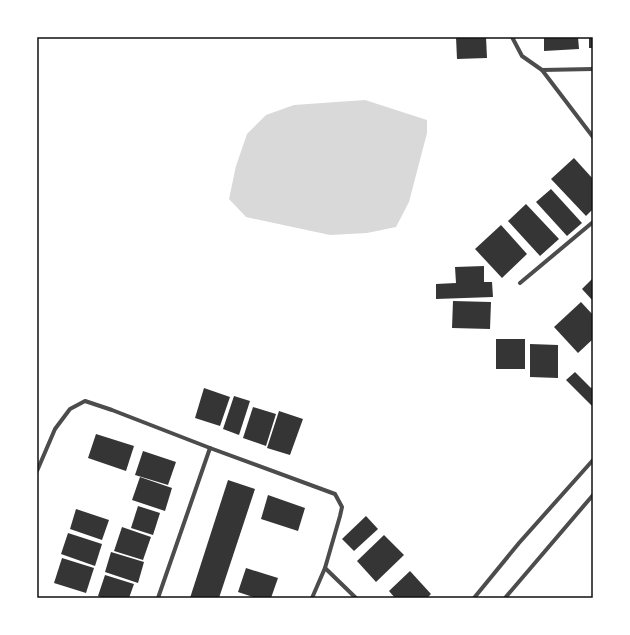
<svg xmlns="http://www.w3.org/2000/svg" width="630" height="635" font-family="'Exo 2',sans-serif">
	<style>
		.water { fill: #d9d9d9 }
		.building { fill: #353535 }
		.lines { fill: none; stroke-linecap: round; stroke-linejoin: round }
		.minor { stroke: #4c4c4c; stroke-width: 4 }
		.neatline { fill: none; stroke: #111; stroke-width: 1.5 }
	</style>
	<rect width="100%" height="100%" fill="#fff"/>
	<path class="water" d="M 365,100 L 427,120 L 427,133 L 409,202 L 396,227 L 367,233 L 330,235 L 246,217 L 229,199 L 236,166 L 247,134 L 266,115 L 294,105 Z"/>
	<g class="building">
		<path d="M 456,37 L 486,37 L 487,58 L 457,59 Z"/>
		<path d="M 544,37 L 578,37 L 579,49 L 544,51 Z"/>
		<rect x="589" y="37" width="4" height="11"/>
		<path d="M 574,158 L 593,179 L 593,209 L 586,216 L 551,179 Z"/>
		<path d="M 551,189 L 582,223 L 567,236 L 536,202 Z"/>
		<path d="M 526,204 L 559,239 L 540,256 L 508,221 Z"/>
		<path d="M 501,225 L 527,254 L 502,278 L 475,249 Z"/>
		<path d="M 484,266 L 484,282 L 492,282 L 493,297 L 436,299 L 436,284 L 456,283 L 455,267 Z"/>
		<path d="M 593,278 L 593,301 L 582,289 Z"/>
		<path d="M 453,301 L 491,302 L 490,329 L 452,328 Z"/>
		<path d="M 581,302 L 593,315 L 593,339 L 578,353 L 554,327 Z"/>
		<rect x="496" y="339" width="29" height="30"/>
		<path d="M 530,344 L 558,345 L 558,378 L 530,377 Z"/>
		<path d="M 575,372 L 591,388 L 593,387 L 593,407 L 566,380 Z"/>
		<path d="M 204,388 L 230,397 L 220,426 L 195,418 Z"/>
		<path d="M 234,396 L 250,401 L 239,435 L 223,429 Z"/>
		<path d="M 253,407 L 276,414 L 266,446 L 243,438 Z"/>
		<path d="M 279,411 L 303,419 L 290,455 L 267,448 Z"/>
		<path d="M 96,434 L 134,446 L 126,471 L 88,458 Z"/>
		<path d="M 143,451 L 176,462 L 168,485 L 135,475 Z"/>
		<path d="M 140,477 L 172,488 L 165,511 L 132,500 Z"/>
		<path d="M 228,480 L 255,489 L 219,598 L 190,598 Z"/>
		<path d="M 268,495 L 305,508 L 298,531 L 261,519 Z"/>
		<path d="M 138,506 L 160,513 L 153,535 L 131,528 Z"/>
		<path d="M 76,509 L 109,520 L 102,540 L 70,529 Z"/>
		<path d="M 366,516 L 378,529 L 354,551 L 342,539 Z"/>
		<path d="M 122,527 L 151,537 L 143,560 L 114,551 Z"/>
		<path d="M 68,533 L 102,544 L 95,566 L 61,554 Z"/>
		<path d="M 384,535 L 404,555 L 376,582 L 357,561 Z"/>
		<path d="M 111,552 L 144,562 L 138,583 L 105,572 Z"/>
		<path d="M 62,558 L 94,568 L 86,593 L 54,583 Z"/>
		<path d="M 246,568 L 278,578 L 271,598 L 256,598 L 238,592 Z"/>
		<path d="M 410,571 L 431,594 L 427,598 L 395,598 L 389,591 Z"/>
		<path d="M 105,575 L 134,584 L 129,598 L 103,598 L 98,596 Z"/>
	</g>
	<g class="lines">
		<g class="minor">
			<path d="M 512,37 L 522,56 L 542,70 L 593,137"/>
			<path d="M 542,70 L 593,69"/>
			<path d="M 520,283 L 593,222"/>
			<path d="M 37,471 L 55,429 L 70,409 L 85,401 L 112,410 L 210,448 L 335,494 L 342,507 L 340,516 L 325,568 L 312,598"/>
			<path d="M 325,568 L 356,598"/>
			<path d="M 158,598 L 210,448"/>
			<path d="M 474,598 L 519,543 L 593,460"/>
			<path d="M 505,598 L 593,495"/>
		</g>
	</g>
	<rect width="630" height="635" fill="none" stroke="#ffffff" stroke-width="76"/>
	<rect x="38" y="38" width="554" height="559" class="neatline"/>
</svg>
